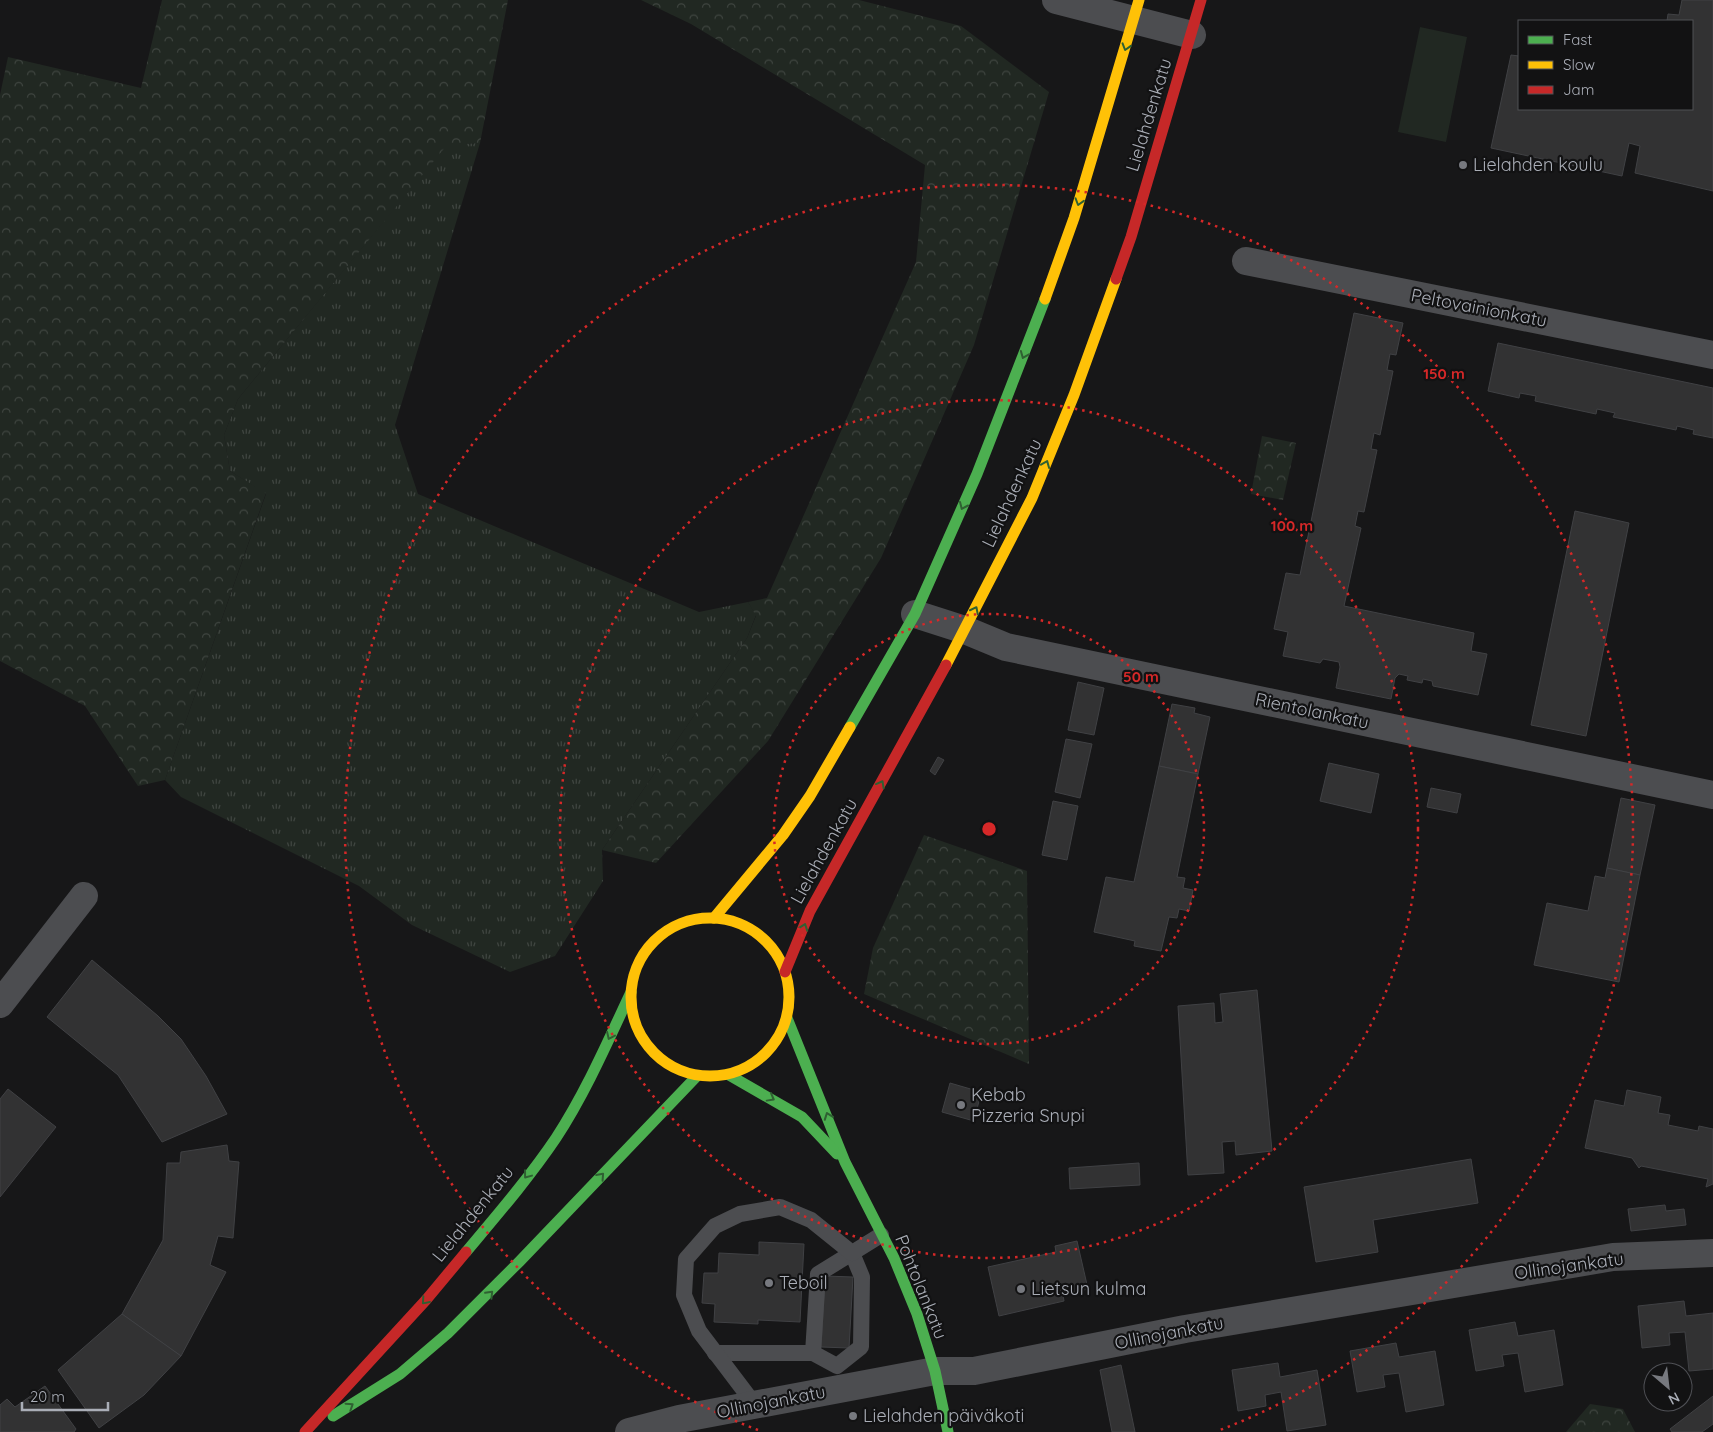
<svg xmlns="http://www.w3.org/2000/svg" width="1713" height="1432" font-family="Quicksand,sans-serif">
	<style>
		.grass { fill: url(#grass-tufts) }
		.forest { fill: url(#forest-crowns) }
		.garden { fill: #212822 }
		.building { fill: #323233; stroke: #404144 }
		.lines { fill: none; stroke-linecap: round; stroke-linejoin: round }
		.lane { stroke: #4c4d50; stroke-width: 16 }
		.street { stroke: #4c4d50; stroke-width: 28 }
		.fast { stroke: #4caf50; stroke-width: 11 }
		.slow { stroke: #ffc107; stroke-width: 11 }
		.jam { stroke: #c62828; stroke-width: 11 }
		.oneway { stroke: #2f6032 }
		.ring { fill: none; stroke: #d62828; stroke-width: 2.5; stroke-dasharray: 2.5 5 }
		.poi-dot { fill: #77797f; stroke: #121213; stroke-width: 2 }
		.labels { text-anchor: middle; stroke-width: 4.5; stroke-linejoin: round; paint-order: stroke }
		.street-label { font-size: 18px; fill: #aaaeb7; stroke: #121213 }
		.poi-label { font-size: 18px; fill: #aaaeb7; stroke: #121213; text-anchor: start }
		.centre { fill: #d62828; stroke: #121213; stroke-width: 2.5 }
		.ring-label { font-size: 15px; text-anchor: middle; font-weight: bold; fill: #d62828; stroke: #121213; stroke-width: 4.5; stroke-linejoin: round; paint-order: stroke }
	</style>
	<defs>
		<pattern id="grass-tufts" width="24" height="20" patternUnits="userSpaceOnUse" patternTransform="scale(1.25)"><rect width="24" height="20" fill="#212822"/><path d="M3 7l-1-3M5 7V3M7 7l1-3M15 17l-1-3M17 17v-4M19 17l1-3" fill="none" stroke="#3f4540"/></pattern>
		<pattern id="forest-crowns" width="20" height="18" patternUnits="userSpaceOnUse" patternTransform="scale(1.25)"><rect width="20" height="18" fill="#212822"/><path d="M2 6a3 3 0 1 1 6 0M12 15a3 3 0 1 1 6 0" fill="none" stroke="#3f4540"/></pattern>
	</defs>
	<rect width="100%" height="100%" fill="#171718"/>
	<path class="grass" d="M 480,143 L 395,425 L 418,494 L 699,612 L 748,602 L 756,615 L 747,638 L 602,850 L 603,881 L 555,956 L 510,972 L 412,925 L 359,886 L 181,797 L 165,780 L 266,494 L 230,471 L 224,435 L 238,399 L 447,144 Z"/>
	<g class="forest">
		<path d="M 162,0 L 508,0 L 480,143 L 447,145 L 238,399 L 224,435 L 230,471 L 266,493 L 165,780 L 138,786 L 85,706 L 0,661 L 0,95 L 8,57 L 141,88 Z"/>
		<path d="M 641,0 L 859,0 L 961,26 L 1049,92 L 974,345 L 881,558 L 768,741 L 656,863 L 602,850 L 747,638 L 756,616 L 748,602 L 767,598 L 916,262 L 925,165 L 691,24 Z"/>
		<path d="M 1262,436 L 1296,443 L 1283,500 L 1251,494 Z"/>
		<path d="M 924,835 L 1027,871 L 1029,1064 L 864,994 L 873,948 Z"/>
		<path d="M 1590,1404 L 1623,1409 L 1635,1432 L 1566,1432 Z"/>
	</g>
	<path class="garden" d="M 1420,27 L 1467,37 L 1446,142 L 1398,132 Z"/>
	<g class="building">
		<path d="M 1682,0 L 1713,0 L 1713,191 L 1635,173 L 1640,146 L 1629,143 L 1622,176 L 1491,148 L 1511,55 L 1519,56 L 1519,109 L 1692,109 L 1692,21 L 1667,21 L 1668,14 L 1679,15 Z"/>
		<path d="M 1354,313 L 1403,323 L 1396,355 L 1390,354 L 1387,370 L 1393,371 L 1380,435 L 1374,433 L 1371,449 L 1377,450 L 1364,512 L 1358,511 L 1355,526 L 1361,528 L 1344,606 L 1474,633 L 1471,651 L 1487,654 L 1478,695 L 1433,686 L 1432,681 L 1423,679 L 1422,683 L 1407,680 L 1408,676 L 1399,674 L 1395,678 L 1391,699 L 1336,688 L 1340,667 L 1339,662 L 1323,659 L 1320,663 L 1283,656 L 1288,632 L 1274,629 L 1286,573 L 1300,575 Z"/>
		<path d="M 1498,343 L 1713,388 L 1713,438 L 1693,434 L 1694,430 L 1677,426 L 1676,430 L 1613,417 L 1615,413 L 1597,409 L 1596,414 L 1535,401 L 1536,396 L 1520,393 L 1519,398 L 1488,391 Z"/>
		<path d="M 1575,511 L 1629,523 L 1586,736 L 1531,725 Z"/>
		<path d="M 1078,682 L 1104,688 L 1094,735 L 1068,730 Z"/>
		<path d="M 1172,704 L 1195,708 L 1194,713 L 1210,717 L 1198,774 L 1159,766 Z"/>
		<path d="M 1066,739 L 1092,744 L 1080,798 L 1055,792 Z"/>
		<path d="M 938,757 L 944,760 L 935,775 L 930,771 Z"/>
		<path d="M 1329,763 L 1379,774 L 1371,813 L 1320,801 Z"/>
		<path d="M 1159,766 L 1198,774 L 1177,877 L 1185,878 L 1183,888 L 1193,890 L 1189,911 L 1179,909 L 1177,918 L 1169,917 L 1161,951 L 1134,946 L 1135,941 L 1094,932 L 1106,877 L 1134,882 Z"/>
		<path d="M 1431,788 L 1461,794 L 1457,813 L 1427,807 Z"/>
		<path d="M 1621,798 L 1655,805 L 1640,875 L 1607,868 Z"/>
		<path d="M 1053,801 L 1078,806 L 1067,860 L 1042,855 Z"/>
		<path d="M 1607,868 L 1640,875 L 1619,982 L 1534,965 L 1547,903 L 1588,911 L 1595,876 L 1605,878 Z"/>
		<path d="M 92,960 L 158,1016 L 181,1039 L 206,1076 L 227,1114 L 162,1142 L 118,1075 L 47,1017 Z"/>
		<path d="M 1257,990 L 1272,1151 L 1236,1155 L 1235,1141 L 1222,1142 L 1224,1173 L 1188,1175 L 1178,1006 L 1214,1003 L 1215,1023 L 1223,1022 L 1220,994 Z"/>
		<path d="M 950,1083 L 974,1090 L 973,1095 L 980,1097 L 974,1121 L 942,1112 Z"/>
		<path d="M 8,1089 L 56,1127 L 0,1197 L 0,1099 Z"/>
		<path d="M 1627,1090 L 1661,1097 L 1658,1113 L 1670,1115 L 1668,1125 L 1698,1131 L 1699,1126 L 1713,1129 L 1713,1184 L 1706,1187 L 1708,1179 L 1641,1166 L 1639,1168 L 1632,1158 L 1585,1148 L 1595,1100 L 1624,1106 Z"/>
		<path d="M 227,1145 L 229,1161 L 239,1162 L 233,1238 L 218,1236 L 210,1265 L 226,1272 L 181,1356 L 122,1314 L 163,1240 L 167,1163 L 180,1163 L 181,1152 Z"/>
		<path d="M 1471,1159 L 1478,1203 L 1373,1220 L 1378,1252 L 1316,1262 L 1304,1187 Z"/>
		<path d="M 1139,1163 L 1140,1185 L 1070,1189 L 1069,1168 Z"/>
		<path d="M 1665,1205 L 1666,1211 L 1684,1209 L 1686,1225 L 1631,1231 L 1628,1209 Z"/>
		<path d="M 1077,1241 L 1088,1289 L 1063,1295 L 1064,1301 L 999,1316 L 988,1267 L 1056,1252 L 1055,1246 Z"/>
		<path d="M 759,1242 L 804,1244 L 800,1322 L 758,1320 L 758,1324 L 714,1322 L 715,1304 L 702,1303 L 704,1273 L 718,1273 L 719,1253 L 759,1255 Z"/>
		<path d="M 825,1276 L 853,1277 L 849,1348 L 821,1347 Z"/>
		<path d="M 1684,1301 L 1686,1316 L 1713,1313 L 1713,1369 L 1689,1371 L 1685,1332 L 1669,1333 L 1670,1345 L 1642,1348 L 1638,1306 Z"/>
		<path d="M 122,1314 L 181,1356 L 144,1395 L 99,1428 L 58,1370 Z"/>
		<path d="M 1515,1322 L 1518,1336 L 1554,1330 L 1563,1385 L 1525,1392 L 1518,1353 L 1502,1355 L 1504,1366 L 1476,1371 L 1469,1330 Z"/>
		<path d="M 1396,1343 L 1399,1357 L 1435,1351 L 1444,1405 L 1406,1412 L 1399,1373 L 1383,1375 L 1385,1387 L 1357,1392 L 1350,1351 Z"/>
		<path d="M 1278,1363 L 1280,1377 L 1317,1370 L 1326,1425 L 1287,1431 L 1281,1392 L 1265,1395 L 1266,1406 L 1238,1411 L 1232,1370 Z"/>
		<path d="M 1121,1365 L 1135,1432 L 1112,1432 L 1100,1370 Z"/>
		<path d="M 45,1386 L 76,1429 L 74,1432 L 0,1432 L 0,1405 L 7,1399 L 15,1407 Z"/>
		<path d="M 1713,1396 L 1713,1424 L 1702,1432 L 1672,1432 L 1670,1429 Z"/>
	</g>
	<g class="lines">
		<g class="lane">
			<path d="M 715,1353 L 813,1353 L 837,1366 L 861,1347 L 862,1277 L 852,1253 L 818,1274 L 813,1353"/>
			<path d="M 755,1405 L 699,1331 L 684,1295 L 686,1259 L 715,1226 L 740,1214 L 780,1207 L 811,1220 L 852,1253 L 881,1235"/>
		</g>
		<g class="street">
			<path d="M 1056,0 L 1192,35"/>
			<path d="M 1246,261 L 1713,355"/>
			<path d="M 915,614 L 965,630 L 1006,647 L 1713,795"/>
			<path d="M 0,1004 L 84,896"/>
			<path d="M 629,1432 L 679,1419 L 935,1371 L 974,1371 L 1185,1329 L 1578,1263 L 1613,1257 L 1713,1253"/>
		</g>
		<g class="fast">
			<path d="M 850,727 L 915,614 L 977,474 L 1045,299"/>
			<path d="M 787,1018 L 845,1162 L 894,1258 L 917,1314 L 935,1371 L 948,1432"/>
			<path d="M 729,1075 L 802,1117 L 837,1154"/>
			<path d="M 466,1252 C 497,1215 529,1178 556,1138 C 586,1092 608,1041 631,992"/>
			<path d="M 333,1416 L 400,1374 L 448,1333 L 520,1261 L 697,1076"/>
		</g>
		<g class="slow">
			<path d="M 1045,299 L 1074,218 L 1139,0"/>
			<path d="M 946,665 L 1032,498 L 1074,395 L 1116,279"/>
			<circle cx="710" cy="997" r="79"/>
			<path d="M 714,918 L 783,835 L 810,796 L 850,727"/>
		</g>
		<g class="jam">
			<path d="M 1116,279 L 1131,237 L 1201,0"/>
			<path d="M 785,972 L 810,911 L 946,665"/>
			<path d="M 305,1432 L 426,1300 L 466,1252"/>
		</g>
	</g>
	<defs><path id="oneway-chevron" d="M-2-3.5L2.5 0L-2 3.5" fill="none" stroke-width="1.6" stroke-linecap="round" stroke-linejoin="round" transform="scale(1.25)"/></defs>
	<g class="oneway">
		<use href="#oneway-chevron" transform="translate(1126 47) rotate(107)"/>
		<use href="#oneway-chevron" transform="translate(1079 202) rotate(107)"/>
		<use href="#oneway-chevron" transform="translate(1024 355) rotate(112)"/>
		<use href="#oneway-chevron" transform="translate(1046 464) rotate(-68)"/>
		<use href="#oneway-chevron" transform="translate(963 506) rotate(114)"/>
		<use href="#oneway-chevron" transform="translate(975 610) rotate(-63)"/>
		<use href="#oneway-chevron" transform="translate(881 784) rotate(-61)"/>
		<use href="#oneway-chevron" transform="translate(804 927) rotate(-70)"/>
		<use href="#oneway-chevron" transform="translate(610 1036) rotate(115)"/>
		<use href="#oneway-chevron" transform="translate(771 1098) rotate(29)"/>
		<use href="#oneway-chevron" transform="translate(828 1116) rotate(-110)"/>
		<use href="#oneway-chevron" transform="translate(527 1175) rotate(127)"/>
		<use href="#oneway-chevron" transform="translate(601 1176) rotate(-48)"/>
		<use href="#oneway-chevron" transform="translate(490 1294) rotate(-46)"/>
		<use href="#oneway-chevron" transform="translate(425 1301) rotate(131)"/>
		<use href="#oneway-chevron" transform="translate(350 1406) rotate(-33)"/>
	</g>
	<g class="ring">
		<circle cx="989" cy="829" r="215"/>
		<circle cx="989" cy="829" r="429"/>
		<path d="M758 1430A644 644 0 1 1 1220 1430"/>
	</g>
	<g class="poi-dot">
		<circle cx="1463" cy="165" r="5"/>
		<circle cx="961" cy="1105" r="5"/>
		<circle cx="769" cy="1283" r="5"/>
		<circle cx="1021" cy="1289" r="5"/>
		<circle cx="853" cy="1416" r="5"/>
	</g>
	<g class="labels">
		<g class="street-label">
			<text transform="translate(1149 115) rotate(-73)" y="6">Lielahdenkatu</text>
			<text transform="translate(1479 308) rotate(11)" y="6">Peltovainionkatu</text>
			<text transform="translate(1012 493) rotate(-65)" y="6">Lielahdenkatu</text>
			<text transform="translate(1312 711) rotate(12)" y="6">Rientolankatu</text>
			<text transform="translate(824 851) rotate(-61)" y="6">Lielahdenkatu</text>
			<text transform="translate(473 1214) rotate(-51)" y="6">Lielahdenkatu</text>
			<text transform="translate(1569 1266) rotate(-8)" y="6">Ollinojankatu</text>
			<text transform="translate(921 1287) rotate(68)" y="6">Pohtolankatu</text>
			<text transform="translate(1169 1333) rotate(-11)" y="6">Ollinojankatu</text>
			<text transform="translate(771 1402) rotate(-11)" y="6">Ollinojankatu</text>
		</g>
		<g class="poi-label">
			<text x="1473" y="171">Lielahden koulu</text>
			<text x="971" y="1101">Kebab<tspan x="971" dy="21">Pizzeria Snupi</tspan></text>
			<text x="779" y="1289">Teboil</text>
			<text x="1031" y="1295">Lietsun kulma</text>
			<text x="863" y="1422">Lielahden päiväkoti</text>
		</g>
	</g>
	<circle cx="989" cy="829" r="8" class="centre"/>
	<g class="ring-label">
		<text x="1444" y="379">150 m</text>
		<text x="1292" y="531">100 m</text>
		<text x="1141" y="682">50 m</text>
	</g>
	<rect x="1518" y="20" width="175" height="90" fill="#121213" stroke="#4f5055"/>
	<rect x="1528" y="36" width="25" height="8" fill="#4caf50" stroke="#4f5055"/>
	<text x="1563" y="45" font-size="15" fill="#aaaeb7">Fast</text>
	<rect x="1528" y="61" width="25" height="8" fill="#ffc107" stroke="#4f5055"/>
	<text x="1563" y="70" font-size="15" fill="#aaaeb7">Slow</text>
	<rect x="1528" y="86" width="25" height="8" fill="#c62828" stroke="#4f5055"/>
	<text x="1563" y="95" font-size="15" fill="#aaaeb7">Jam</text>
	<g transform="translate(1668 1387) rotate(152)"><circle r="24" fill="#121213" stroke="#4f5055"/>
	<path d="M0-4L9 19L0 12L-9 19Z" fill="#77797f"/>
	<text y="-8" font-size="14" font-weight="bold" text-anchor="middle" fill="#aaaeb7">N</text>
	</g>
	<path d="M22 1402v8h86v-8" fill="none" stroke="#aaaeb7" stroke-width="2.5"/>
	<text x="30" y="1402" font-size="15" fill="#aaaeb7" stroke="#121213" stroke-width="4" paint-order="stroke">20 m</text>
</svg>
